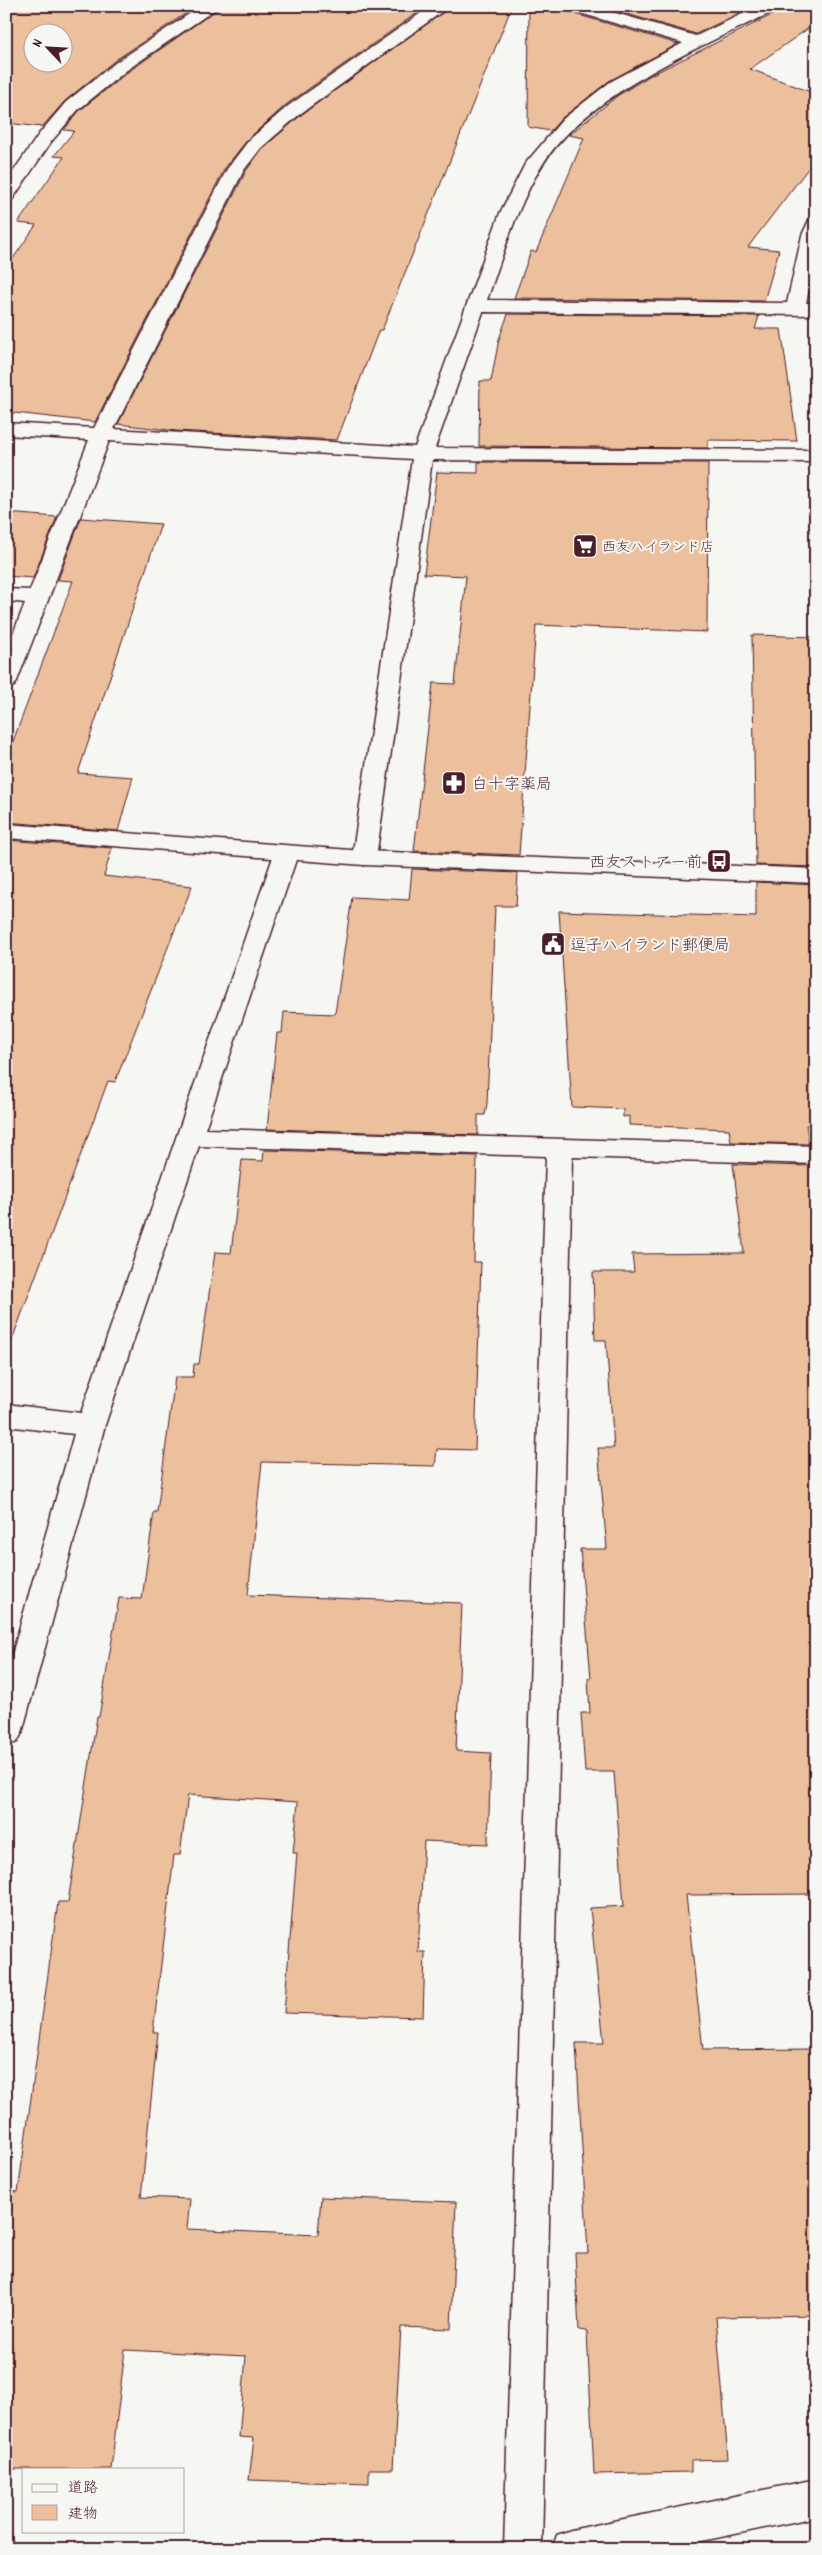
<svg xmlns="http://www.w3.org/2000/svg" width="822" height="2555" font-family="Dekko,'Klee One',sans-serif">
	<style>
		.building { fill: #ecc09c; stroke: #4a1f2b; fill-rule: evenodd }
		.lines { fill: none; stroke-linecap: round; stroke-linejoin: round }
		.minor-casing { stroke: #4a1f2b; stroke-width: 3 }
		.tertiary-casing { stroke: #4a1f2b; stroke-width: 3 }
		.minor { fill: #f6f6f2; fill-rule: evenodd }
		.tertiary { fill: #f6f6f2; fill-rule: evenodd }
		.labels { text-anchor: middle; stroke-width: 4; stroke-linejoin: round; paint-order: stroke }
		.far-poi-label { font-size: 14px; fill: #4a1f2b; stroke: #f6f6f2; text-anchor: start }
		.poi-label { font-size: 16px; fill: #4a1f2b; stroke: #f6f6f2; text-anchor: start }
	</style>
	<rect width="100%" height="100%" fill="#f6f6f2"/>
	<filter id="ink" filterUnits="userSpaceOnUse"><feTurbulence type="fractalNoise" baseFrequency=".02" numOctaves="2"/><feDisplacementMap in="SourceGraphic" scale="10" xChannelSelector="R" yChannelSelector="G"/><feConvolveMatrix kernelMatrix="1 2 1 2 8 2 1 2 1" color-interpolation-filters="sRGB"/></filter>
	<g filter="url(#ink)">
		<g class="building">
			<path d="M 6,6 L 197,6 L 114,61 L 65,101 L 42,127 L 6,123 ZM 32,32 L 62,32 L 62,62 L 32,62 Z"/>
			<path d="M 222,6 L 297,6 L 323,13 L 332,6 L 427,6 L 287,104 L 248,139 L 225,168 L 95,422 L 6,412 L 6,269 L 36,225 L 18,223 L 64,157 L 54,156 L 74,131 L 64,130 L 79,111 L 128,72 Z"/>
			<path d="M 452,6 L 512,6 L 382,330 L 379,330 L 337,440 L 177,431 L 118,424 L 246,171 L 262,149 L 301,115 Z"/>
			<path d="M 529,6 L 562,6 L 565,11 L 678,44 L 609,81 L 562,118 L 550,131 L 528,127 Z"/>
			<path d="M 599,6 L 754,6 L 696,34 Z"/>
			<path d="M 783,6 L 816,6 L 816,23 L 750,69 L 816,94 L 816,158 L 748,247 L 779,250 L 764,301 L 514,298 L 531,251 L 536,252 L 584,138 L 569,135 L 617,96 L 649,76 L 780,11 Z"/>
			<path d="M 508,314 L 759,316 L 755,329 L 781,329 L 797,441 L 708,440 L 708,448 L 479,446 L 480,381 L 491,381 L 499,339 Z"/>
			<path d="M 478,462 L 708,463 L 707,632 L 536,625 L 519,855 L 414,851 L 433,683 L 455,684 L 466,576 L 424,574 L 437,472 L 478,473 Z"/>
			<path d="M 6,513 L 57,517 L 33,578 L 6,576 Z"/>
			<path d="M 81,518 L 161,524 L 78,773 L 133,777 L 118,831 L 6,822 L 6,760 L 73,581 L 58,580 Z"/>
			<path d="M 752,635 L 816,637 L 816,867 L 756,865 Z"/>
			<path d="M 6,840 L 112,848 L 104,876 L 192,886 L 115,1082 L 108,1081 L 12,1340 L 6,1338 Z"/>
			<path d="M 412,869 L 518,873 L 516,906 L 495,906 L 487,1104 L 485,1115 L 478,1115 L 478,1135 L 267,1129 L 277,1033 L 282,1033 L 284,1012 L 335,1014 L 352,897 L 409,900 Z"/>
			<path d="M 756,882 L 816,885 L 816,1126 L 806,1125 L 809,1144 L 731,1142 L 729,1129 L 629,1125 L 629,1116 L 623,1117 L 623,1109 L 572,1107 L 559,911 L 756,917 Z"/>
			<path d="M 264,1150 L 477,1156 L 474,1262 L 481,1262 L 475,1450 L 437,1449 L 435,1466 L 262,1462 L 248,1595 L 462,1603 L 456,1751 L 491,1753 L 488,1844 L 424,1841 L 418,1952 L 425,1952 L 423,2017 L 284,2013 L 297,1853 L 293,1853 L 298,1802 L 188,1795 L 180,1855 L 174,1855 L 153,2032 L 158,2032 L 141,2197 L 190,2199 L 187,2229 L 318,2235 L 321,2197 L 456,2202 L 451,2329 L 401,2327 L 393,2469 L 369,2469 L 369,2484 L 249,2480 L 254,2438 L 239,2437 L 246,2356 L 125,2350 L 111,2469 L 6,2469 L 6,2191 L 18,2192 L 58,1902 L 68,1902 L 97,1717 L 99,1717 L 119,1598 L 142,1599 L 154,1512 L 157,1512 L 175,1377 L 193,1377 L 194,1364 L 199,1364 L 215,1252 L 231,1253 L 242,1160 L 263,1161 Z"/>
			<path d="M 733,1164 L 812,1166 L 816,1188 L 816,1894 L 686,1895 L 703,2050 L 816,2049 L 816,2315 L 716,2317 L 728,2459 L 691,2460 L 691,2472 L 594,2474 L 587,2331 L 579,2330 L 575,2253 L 588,2253 L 576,2043 L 604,2043 L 590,1908 L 624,1906 L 614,1772 L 585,1772 L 581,1713 L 590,1713 L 588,1678 L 591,1678 L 580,1549 L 607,1549 L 598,1448 L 614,1448 L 606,1340 L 595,1340 L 593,1272 L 634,1272 L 632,1254 L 744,1253 Z"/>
		</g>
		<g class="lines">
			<defs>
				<g id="minor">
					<path d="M 201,6 L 220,6 L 127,70 L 78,110 L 51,142 L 12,200 L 6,201 L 6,182 L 39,134 L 66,102 L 115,63 Z"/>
					<path d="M 431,6 L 450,6 L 300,114 L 261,148 L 244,170 L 114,429 L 415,447 L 500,213 L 525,164 L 563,119 L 610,82 L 683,43 L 566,9 L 564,6 L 591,6 L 696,36 L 759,6 L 781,6 L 779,9 C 704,45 585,94 541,167 C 516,208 503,255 487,300 L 787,303 L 802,235 L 810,218 L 816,217 L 816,256 L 806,303 L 816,303 L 816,315 L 483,312 L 435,448 L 816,450 L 816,462 L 432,460 L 376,858 L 372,863 L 364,865 L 356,863 L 352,858 L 412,459 L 109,441 L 17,681 L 14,686 L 6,688 L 6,652 L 25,603 L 6,601 L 6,589 L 30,590 L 89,440 L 6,435 L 6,423 L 94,428 L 227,169 L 249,140 L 288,106 Z"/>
					<path d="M 286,847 L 294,849 L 298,854 L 205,1129 L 816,1146 L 816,1164 L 572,1157 L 542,2549 L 504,2549 L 546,1156 L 199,1146 L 105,1425 L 22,1733 L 17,1742 L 6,1746 L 6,1676 L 74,1434 L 6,1426 L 6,1404 L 81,1413 L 274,854 L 278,849 Z"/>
					<path d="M 816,2479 L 816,2517 L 664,2549 L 552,2549 L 557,2535 L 571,2530 Z"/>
				</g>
				<path id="tertiary" d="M 6,824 L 364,851 L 816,869 L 816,883 L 364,865 L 6,838 Z"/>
			</defs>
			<use href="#minor" class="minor-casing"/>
			<use href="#tertiary" class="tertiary-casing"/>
			<use href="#minor" class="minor"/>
			<use href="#tertiary" class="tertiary"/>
		</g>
	</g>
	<defs>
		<symbol id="supermarket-square" viewBox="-11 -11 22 22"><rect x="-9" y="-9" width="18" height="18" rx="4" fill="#4a1f2b" stroke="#f6f6f2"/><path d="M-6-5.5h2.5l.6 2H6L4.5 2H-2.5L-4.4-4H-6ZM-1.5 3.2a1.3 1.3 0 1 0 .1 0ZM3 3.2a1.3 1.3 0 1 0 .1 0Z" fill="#fff"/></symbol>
		<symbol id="pharmacy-square" viewBox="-11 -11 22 22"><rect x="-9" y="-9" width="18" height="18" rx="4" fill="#4a1f2b" stroke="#f6f6f2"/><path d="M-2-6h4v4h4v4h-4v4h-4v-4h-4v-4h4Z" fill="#fff"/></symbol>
		<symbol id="bus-square" viewBox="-11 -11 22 22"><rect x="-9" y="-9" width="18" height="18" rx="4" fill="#4a1f2b" stroke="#f6f6f2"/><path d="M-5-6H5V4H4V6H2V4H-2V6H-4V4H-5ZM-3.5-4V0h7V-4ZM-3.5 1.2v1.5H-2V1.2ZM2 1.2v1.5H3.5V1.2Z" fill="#fff"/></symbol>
		<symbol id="civic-square" viewBox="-11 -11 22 22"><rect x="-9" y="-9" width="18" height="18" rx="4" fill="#4a1f2b" stroke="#f6f6f2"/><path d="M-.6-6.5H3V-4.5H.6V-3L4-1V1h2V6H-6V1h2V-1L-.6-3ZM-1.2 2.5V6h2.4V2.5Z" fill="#fff"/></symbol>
	</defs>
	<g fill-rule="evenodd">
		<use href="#supermarket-square" x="571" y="532" width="28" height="28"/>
		<use href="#pharmacy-square" x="440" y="769" width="28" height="28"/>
		<use href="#bus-square" x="705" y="847" width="28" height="28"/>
		<use href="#civic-square" x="539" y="930" width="28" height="28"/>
	</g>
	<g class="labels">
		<g class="far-poi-label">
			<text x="602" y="551">西友ハイランド店</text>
		</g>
		<g class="poi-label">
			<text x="472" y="789">白十字薬局</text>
			<text x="702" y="867" text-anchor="end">西友ストアー前</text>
			<text x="570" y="950">逗子ハイランド郵便局</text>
		</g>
	</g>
	<rect width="822" height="2555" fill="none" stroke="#f6f6f2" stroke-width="25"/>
	<rect x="12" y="12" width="797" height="2530" fill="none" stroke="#4a1f2b" stroke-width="2" filter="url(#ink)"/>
	<rect x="22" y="2468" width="162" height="65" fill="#f6f6f2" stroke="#b1a0a2"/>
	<rect x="32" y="2484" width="25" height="8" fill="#f6f6f2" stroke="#b1a0a2"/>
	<text x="68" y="2492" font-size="15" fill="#4a1f2b">道路</text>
	<rect x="32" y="2505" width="25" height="15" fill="#ecc09c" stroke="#b1a0a2"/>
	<text x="68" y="2518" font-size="15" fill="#4a1f2b">建物</text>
	<g transform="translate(48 48) rotate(295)"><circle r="24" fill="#f6f6f2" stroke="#b1a0a2"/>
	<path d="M0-4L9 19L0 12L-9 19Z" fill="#4a1f2b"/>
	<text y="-8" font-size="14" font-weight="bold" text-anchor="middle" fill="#4a1f2b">N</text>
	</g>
</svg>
